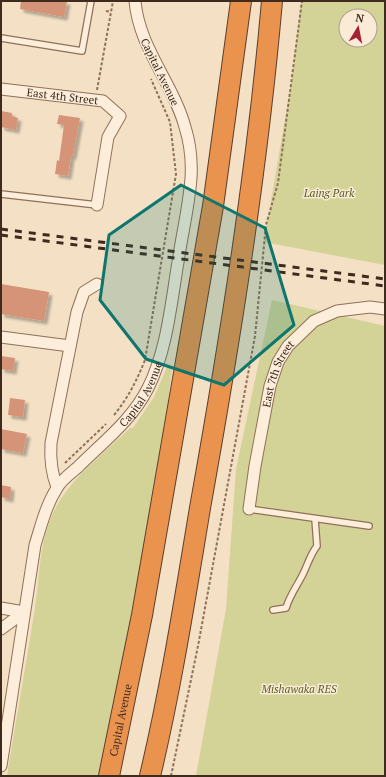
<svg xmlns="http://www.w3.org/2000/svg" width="386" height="777" font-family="'PT Serif',serif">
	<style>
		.green { fill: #d3d397; fill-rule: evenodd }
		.building { fill: #d59377; filter: url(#shadow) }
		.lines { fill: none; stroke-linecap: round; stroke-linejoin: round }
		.lane-casing { stroke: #907059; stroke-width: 8 }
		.street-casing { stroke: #907059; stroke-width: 13 }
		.highway-casing { stroke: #5e3e2d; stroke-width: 22 }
		.path { stroke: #907059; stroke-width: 2; stroke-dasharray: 3 2; stroke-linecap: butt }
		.lane { stroke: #fceeda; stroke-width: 5.5 }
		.street { stroke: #fceeda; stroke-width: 11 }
		.highway { stroke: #ea934e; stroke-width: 20 }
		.rail { stroke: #3f2a1e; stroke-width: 3; stroke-dasharray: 7 7; stroke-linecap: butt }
		.marked { fill: #0f766e; fill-opacity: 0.2; stroke: #0f766e; stroke-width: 3; stroke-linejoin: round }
		.labels { text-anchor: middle; stroke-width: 3; stroke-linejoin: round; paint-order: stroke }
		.street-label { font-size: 11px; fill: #3f2a1e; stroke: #f9ebd6 }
		.park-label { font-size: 11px; font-style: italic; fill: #565e22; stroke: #f9ebd6 }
	</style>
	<defs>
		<filter id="shadow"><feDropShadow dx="3.5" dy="3.5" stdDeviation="1" flood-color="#0004"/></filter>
	</defs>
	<rect width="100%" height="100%" fill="#f3e0c5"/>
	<g class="green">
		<path d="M 301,1 L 385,1 L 385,265 L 264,242 L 292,78 ZM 346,16 L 370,16 L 370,40 L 346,40 Z"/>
		<path d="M 272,300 L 385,326 L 385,776 L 196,776 L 226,609 L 236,469 Z"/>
		<path d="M 167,367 L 172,368 L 161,459 L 140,577 L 101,776 L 7,776 C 16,720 26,664 35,608 C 40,575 39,538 56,507 C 74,475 104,453 130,428 L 133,428 L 154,397 Z"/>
	</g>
	<g class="building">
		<path d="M 21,1 L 67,1 L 64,17 L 20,9 Z"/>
		<path d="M 1,111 L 12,113 L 12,116 L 18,118 L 16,130 L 1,127 Z"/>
		<path d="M 59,115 L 80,118 L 73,156 L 71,156 L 68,176 L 55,174 L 57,160 L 59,161 L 64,125 L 57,124 Z"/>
		<path d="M 1,284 L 49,292 L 44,321 L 1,314 Z"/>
		<path d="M 1,356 L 15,358 L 13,371 L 1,369 Z"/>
		<path d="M 10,398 L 25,400 L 23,417 L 8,415 Z"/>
		<path d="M 1,429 L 27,434 L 23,453 L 1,449 Z"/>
		<path d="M 1,485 L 11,487 L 10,499 L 1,497 Z"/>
	</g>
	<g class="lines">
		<defs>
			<g id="lane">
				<path d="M 1,38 L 82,51 L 91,1"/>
				<path d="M 1,194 L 97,205"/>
				<path d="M 249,509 L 369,526"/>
				<path d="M 273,610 L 286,608 C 290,595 297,586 303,574 C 308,564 310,555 317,546 L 315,519"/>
			</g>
			<g id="street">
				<path id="s1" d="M 1,89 L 103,101 L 120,116 L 108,137 L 97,205"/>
				<path d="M 1,337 L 70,346"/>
				<path d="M 57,487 C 51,472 50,459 51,443 L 77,312 L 84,292 L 97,284"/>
				<path id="s2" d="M 249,509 L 255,466 L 270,386 L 278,362 L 288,346 L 314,321 L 337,311 L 370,307 L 385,309"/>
				<path d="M 1,608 L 24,612"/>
				<path d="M 1,629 L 24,612"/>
				<path id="s3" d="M 1,766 L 35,545 C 41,526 46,505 57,488 C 61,480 71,473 78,467 C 103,442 132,420 148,388 C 167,350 171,304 178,262 C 182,234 189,206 191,178 C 192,162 190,143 185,127 C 173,83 139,48 135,1"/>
			</g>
			<g id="highway">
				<path id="s4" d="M 109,776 L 142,615 L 213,206 L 241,1"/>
				<path d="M 150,776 C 171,688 185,598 200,508 C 230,340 257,172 272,1"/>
			</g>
		</defs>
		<use href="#lane" class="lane-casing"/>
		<use href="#street" class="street-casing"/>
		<use href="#highway" class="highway-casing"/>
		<g class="path">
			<path d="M 106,11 L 111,12"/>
			<path d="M 97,90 L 113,1"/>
			<path d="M 114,415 C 128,398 137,380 145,360 L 176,174 L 170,122 L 151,79"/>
			<path d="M 65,463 L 106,424"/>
			<path d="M 171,776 L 198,646 L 255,336 L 266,225 L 278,183 L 302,1"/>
		</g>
		<use href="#lane" class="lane"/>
		<use href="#street" class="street"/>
		<use href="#highway" class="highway"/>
		<g class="rail">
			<path d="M 1,229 L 385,279"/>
			<path d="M 1,235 L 385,286"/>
		</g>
	</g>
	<path class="marked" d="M 181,185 L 265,228 L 294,325 L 224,385 L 146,359 L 100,300 L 109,235 Z"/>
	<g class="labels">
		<g class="street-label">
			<text transform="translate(160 72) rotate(64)" y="4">Capital Avenue</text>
			<text dy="4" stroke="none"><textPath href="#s1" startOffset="62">East 4th Street</textPath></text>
			<text dy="4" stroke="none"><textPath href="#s2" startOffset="139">East 7th Street</textPath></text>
			<text dy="4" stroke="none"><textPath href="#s3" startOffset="412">Capital Avenue</textPath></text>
			<text dy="4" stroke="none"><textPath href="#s4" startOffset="57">Capital Avenue</textPath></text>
		</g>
		<g class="park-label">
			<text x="329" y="197">Laing Park</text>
			<text x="299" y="693">Mishawaka RES</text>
		</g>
	</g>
	<rect width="386" height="777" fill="none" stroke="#3f2a1e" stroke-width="4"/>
	<g transform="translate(358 28) rotate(10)"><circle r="19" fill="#f9ebd6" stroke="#af9e8c"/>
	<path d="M0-3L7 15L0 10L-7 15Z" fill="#a62232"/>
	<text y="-6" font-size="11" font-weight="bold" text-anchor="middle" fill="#3f2a1e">N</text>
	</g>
</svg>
